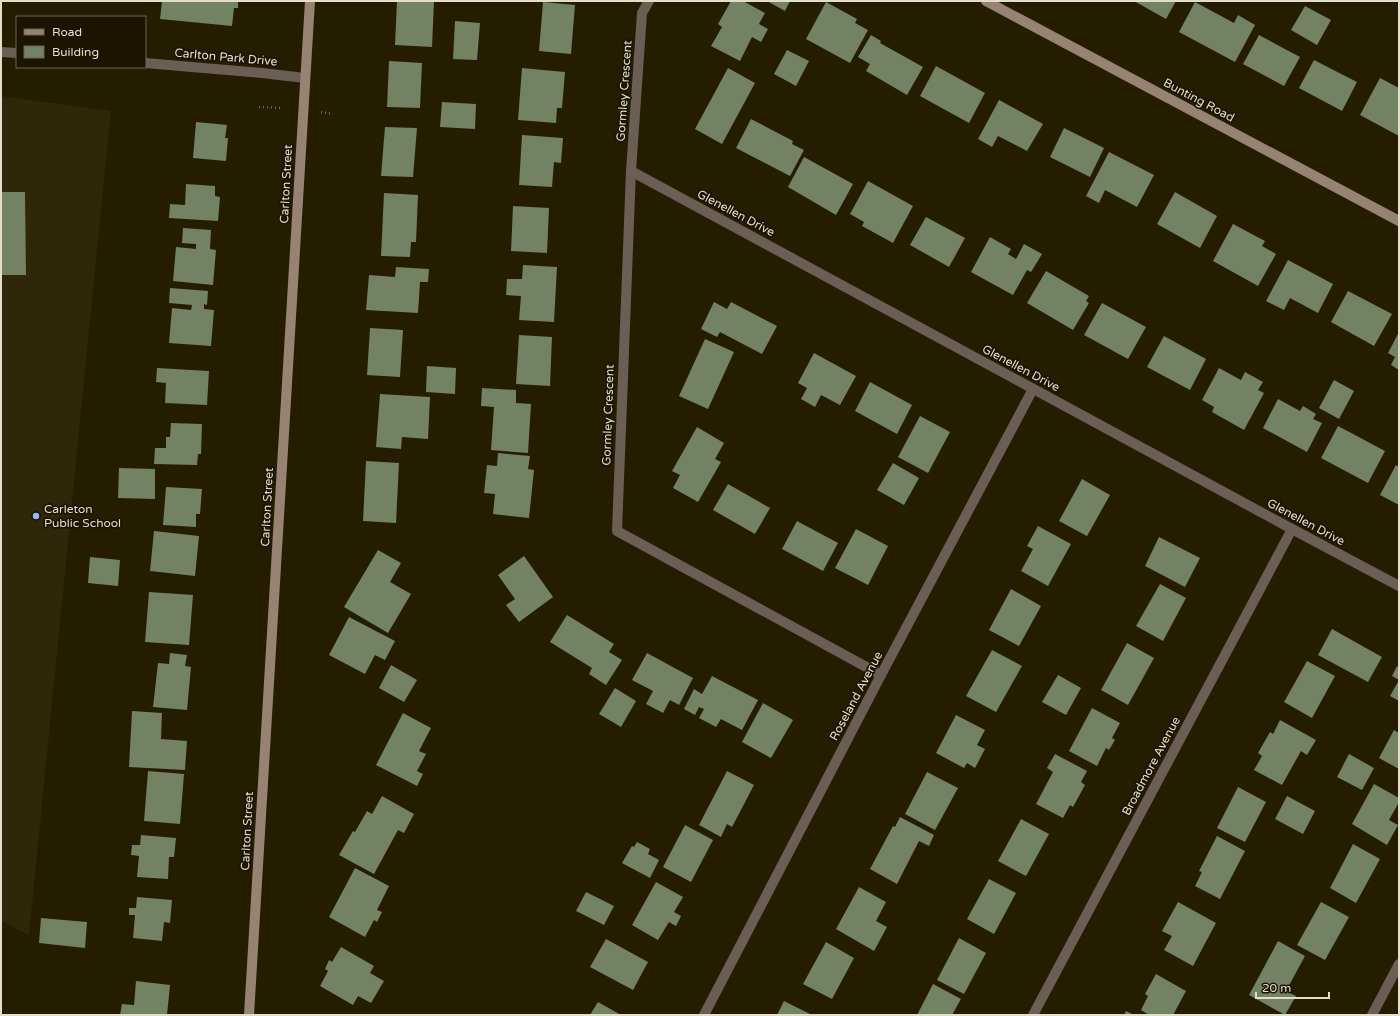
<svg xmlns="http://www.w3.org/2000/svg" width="1400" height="1016" font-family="'Varela Round',sans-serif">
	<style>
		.built { fill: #2f2709 }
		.building { fill: #738263 }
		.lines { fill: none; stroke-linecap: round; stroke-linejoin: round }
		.path { stroke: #716a51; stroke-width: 2.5; stroke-dasharray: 1 3; stroke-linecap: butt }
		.minor { stroke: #6a5e55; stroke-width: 10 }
		.secondary { stroke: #968374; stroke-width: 10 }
		.poi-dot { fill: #97b6fd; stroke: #1b1401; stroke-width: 1.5 }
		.labels { text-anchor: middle; stroke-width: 3.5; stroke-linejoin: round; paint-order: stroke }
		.street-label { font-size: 12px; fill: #e3decc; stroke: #1b1401 }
		.poi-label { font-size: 12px; fill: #e3decc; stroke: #1b1401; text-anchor: start }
	</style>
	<rect width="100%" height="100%" fill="#251d00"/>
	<path class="built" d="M 1,96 L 111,111 L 29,935 L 1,921 Z"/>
	<g class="building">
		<path d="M 162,1 L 238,1 L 238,8 L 234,8 L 232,26 L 160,19 Z"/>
		<path d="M 397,1 L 434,1 L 432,47 L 395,45 Z"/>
		<path d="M 731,1 L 743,1 L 765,13 L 759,24 L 768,29 L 761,42 L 752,37 L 740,61 L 711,46 L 722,27 L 718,24 Z"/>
		<path d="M 767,1 L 790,1 L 785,11 Z"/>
		<path d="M 1134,1 L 1176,1 L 1166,19 Z"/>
		<path d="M 543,2 L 575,5 L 571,54 L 539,51 Z"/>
		<path d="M 826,2 L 857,19 L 855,23 L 868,30 L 850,63 L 806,39 Z"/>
		<path d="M 1195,2 L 1234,23 L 1238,15 L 1255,25 L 1235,62 L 1179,32 Z"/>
		<path d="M 1305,6 L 1331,20 L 1317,45 L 1291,30 Z"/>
		<path d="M 455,21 L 480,23 L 477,60 L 453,59 Z"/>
		<path d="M 871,35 L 881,41 L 880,43 L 923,67 L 907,95 L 866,71 L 870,64 L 858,57 Z"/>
		<path d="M 1259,35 L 1300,57 L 1284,86 L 1243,64 Z"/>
		<path d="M 787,50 L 809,61 L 796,86 L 774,74 Z"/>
		<path d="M 1314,60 L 1357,82 L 1342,111 L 1299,88 Z"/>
		<path d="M 389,61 L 422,63 L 420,108 L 387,107 Z"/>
		<path d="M 936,66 L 985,93 L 969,123 L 920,96 Z"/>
		<path d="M 522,68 L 565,72 L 562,108 L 557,108 L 556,123 L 518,120 Z"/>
		<path d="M 728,68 L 755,83 L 722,144 L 695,129 Z"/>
		<path d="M 1380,78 L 1399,88 L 1399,136 L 1360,115 Z"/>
		<path d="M 999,100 L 1043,124 L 1027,151 L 998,136 L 992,147 L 978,139 Z"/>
		<path d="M 442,102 L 476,104 L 475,129 L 440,127 Z"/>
		<path d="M 751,119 L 793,141 L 792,144 L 804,150 L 790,176 L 736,148 Z"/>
		<path d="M 196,122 L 227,125 L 225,138 L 228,138 L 226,161 L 193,158 Z"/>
		<path d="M 385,127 L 417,128 L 413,177 L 381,176 Z"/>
		<path d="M 1064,128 L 1104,148 L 1090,177 L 1050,157 Z"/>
		<path d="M 522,135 L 563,138 L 561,163 L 554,162 L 552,187 L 519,185 Z"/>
		<path d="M 1109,152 L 1154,175 L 1137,207 L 1105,190 L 1099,203 L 1086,196 Z"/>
		<path d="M 804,157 L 853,184 L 836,215 L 788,187 Z"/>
		<path d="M 868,181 L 913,206 L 893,243 L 862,226 L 864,222 L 850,214 Z"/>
		<path d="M 186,184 L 215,186 L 215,196 L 220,197 L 218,221 L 169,218 L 170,204 L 185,205 Z"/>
		<path d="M 1,192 L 25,192 L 26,275 L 1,275 Z"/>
		<path d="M 1175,192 L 1217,216 L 1200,248 L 1157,224 Z"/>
		<path d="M 384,193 L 418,195 L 416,242 L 411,242 L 410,257 L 381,256 Z"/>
		<path d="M 513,206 L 549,208 L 547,253 L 511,251 Z"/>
		<path d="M 926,217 L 965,238 L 949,267 L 910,245 Z"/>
		<path d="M 1233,224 L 1265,241 L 1262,246 L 1276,254 L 1258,286 L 1213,261 Z"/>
		<path d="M 183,228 L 211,230 L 210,249 L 216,250 L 213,285 L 173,281 L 176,247 L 196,249 L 196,244 L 182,243 Z"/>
		<path d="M 990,237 L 1011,249 L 1008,254 L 1016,259 L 1024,244 L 1042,254 L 1031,272 L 1027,270 L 1013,295 L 971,272 Z"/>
		<path d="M 1288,260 L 1333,284 L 1318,313 L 1290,298 L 1284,310 L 1266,301 Z"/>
		<path d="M 523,265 L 557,267 L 554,322 L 519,320 L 521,296 L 506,295 L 507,279 L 522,279 Z"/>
		<path d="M 396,267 L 429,269 L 428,282 L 420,282 L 418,313 L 366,310 L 369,275 L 395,277 Z"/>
		<path d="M 1046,271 L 1089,296 L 1086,301 L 1089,303 L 1073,330 L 1027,303 Z"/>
		<path d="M 170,288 L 208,291 L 207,305 L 204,304 L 204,309 L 214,310 L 211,346 L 169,343 L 172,308 L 191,310 L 192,305 L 169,303 Z"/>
		<path d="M 1348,291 L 1392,314 L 1374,346 L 1331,322 Z"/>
		<path d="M 714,302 L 727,309 L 731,302 L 777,326 L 762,354 L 720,332 L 717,337 L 701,329 Z"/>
		<path d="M 1102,303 L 1146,327 L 1128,359 L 1084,335 Z"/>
		<path d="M 370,328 L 403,330 L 400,377 L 367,375 Z"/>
		<path d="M 1399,332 L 1399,370 L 1391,365 L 1395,357 L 1388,353 Z"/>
		<path d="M 519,335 L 552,337 L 550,386 L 516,384 Z"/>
		<path d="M 1164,336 L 1206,359 L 1190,390 L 1147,367 Z"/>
		<path d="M 705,339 L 734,352 L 708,409 L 679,396 Z"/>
		<path d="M 814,353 L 856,376 L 840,405 L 821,395 L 815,407 L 801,399 L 807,388 L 798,383 Z"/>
		<path d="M 427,366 L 456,368 L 455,394 L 426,392 Z"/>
		<path d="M 157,368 L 209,371 L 207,405 L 165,403 L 166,383 L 156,382 Z"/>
		<path d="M 1219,368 L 1241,380 L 1245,372 L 1263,382 L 1258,390 L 1264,393 L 1244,430 L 1212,412 L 1214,407 L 1202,400 Z"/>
		<path d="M 1334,380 L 1354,391 L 1339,419 L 1319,408 Z"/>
		<path d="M 870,382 L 912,405 L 897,434 L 855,411 Z"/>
		<path d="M 482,388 L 516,390 L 516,403 L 531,404 L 528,453 L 491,450 L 494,407 L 481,406 Z"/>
		<path d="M 380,394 L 430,397 L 428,439 L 402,437 L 401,449 L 376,447 Z"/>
		<path d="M 1278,399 L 1300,411 L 1303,406 L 1316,414 L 1313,419 L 1322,423 L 1307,452 L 1263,428 Z"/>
		<path d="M 920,416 L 950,432 L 928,473 L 898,457 Z"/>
		<path d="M 171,423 L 202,424 L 201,454 L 198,454 L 197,465 L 154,464 L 155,448 L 166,448 L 166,437 L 170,437 Z"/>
		<path d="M 1338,426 L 1385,451 L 1368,483 L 1321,458 Z"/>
		<path d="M 697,427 L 724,443 L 715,459 L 721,462 L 698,502 L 673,488 L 680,475 L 672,471 Z"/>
		<path d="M 498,453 L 530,456 L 528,469 L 534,470 L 529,518 L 493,514 L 495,494 L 484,493 L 487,465 L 497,466 Z"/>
		<path d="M 366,461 L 399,463 L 396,523 L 363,521 Z"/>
		<path d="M 893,463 L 919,478 L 904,505 L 877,490 Z"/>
		<path d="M 1396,465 L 1399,467 L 1399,505 L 1380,495 Z"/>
		<path d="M 119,468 L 155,469 L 155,499 L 118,498 Z"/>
		<path d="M 1082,479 L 1110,495 L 1087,536 L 1059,521 Z"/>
		<path d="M 728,484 L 770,508 L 755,534 L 713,510 Z"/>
		<path d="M 166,487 L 202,489 L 200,514 L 196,514 L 196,527 L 163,525 Z"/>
		<path d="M 797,521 L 838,543 L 823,571 L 782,549 Z"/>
		<path d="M 1038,526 L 1071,544 L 1048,586 L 1021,571 L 1033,549 L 1027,546 Z"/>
		<path d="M 856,529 L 888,546 L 868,585 L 835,568 Z"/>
		<path d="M 154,531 L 199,536 L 195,576 L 150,571 Z"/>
		<path d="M 1159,537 L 1200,558 L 1185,587 L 1145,566 Z"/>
		<path d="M 378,550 L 401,563 L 390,582 L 411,594 L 388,633 L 344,607 Z"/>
		<path d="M 524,556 L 553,597 L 519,622 L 506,605 L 515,599 L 498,575 Z"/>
		<path d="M 90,557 L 120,560 L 118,586 L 88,583 Z"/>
		<path d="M 1160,584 L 1186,598 L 1163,641 L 1136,626 Z"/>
		<path d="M 1011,589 L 1041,606 L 1019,646 L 989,630 Z"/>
		<path d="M 149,592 L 193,595 L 189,645 L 145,642 Z"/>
		<path d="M 567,615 L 614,644 L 609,652 L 622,660 L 606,685 L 589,674 L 592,668 L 550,642 Z"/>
		<path d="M 349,617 L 395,641 L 385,660 L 375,655 L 365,674 L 329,655 Z"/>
		<path d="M 1332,629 L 1382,657 L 1368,682 L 1318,655 Z"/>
		<path d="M 1127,643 L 1154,658 L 1128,705 L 1101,690 Z"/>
		<path d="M 992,650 L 1022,666 L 996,712 L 966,696 Z"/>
		<path d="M 170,653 L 187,655 L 185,666 L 191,667 L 187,710 L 153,707 L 158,663 L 169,664 Z"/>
		<path d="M 647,653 L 693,678 L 679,705 L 670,700 L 663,713 L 646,704 L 653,691 L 632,680 Z"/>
		<path d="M 1307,661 L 1335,676 L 1312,718 L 1284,702 Z"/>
		<path d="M 391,665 L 417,680 L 404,702 L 379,688 Z"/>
		<path d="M 1397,666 L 1399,668 L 1399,701 L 1390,696 L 1399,680 L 1392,676 Z"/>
		<path d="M 1058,675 L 1081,688 L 1066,715 L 1042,702 Z"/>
		<path d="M 712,676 L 758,700 L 742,730 L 721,719 L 716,727 L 699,718 L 704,709 L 699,707 L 695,715 L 684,709 L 694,689 L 702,694 Z"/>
		<path d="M 615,688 L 636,701 L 621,727 L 599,714 Z"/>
		<path d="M 763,703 L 793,720 L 771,758 L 742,742 Z"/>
		<path d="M 1092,708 L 1120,723 L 1112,738 L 1115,740 L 1109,750 L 1106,748 L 1097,766 L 1069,751 Z"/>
		<path d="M 132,711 L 162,713 L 161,739 L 187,741 L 185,770 L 129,767 Z"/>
		<path d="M 403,713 L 431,728 L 419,751 L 426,754 L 417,771 L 423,774 L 417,786 L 376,765 Z"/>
		<path d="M 956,715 L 985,730 L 977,745 L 985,749 L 975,768 L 967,763 L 964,768 L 936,753 Z"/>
		<path d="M 1280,720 L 1316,740 L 1307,755 L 1301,751 L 1282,785 L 1254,770 L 1262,756 L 1258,753 L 1270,732 L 1273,734 Z"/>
		<path d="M 1394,730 L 1399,733 L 1399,769 L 1379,758 Z"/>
		<path d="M 1055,754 L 1087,771 L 1081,782 L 1085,785 L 1073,807 L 1070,805 L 1063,818 L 1036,804 L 1053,772 L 1047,768 Z"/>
		<path d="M 1349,754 L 1374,768 L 1362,790 L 1337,777 Z"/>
		<path d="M 148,771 L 184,774 L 180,824 L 144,821 Z"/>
		<path d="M 727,771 L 754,785 L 732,827 L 727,824 L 721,837 L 699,825 Z"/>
		<path d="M 927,772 L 958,788 L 935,830 L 905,814 Z"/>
		<path d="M 1374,784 L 1399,798 L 1399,802 L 1389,820 L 1398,825 L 1387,845 L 1352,824 Z"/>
		<path d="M 1238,787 L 1266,802 L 1245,842 L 1217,828 Z"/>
		<path d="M 382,796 L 414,814 L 404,833 L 398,830 L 374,874 L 339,855 L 353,831 L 355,832 L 367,811 L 372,814 Z"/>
		<path d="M 1287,796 L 1315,811 L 1303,834 L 1275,819 Z"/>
		<path d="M 900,817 L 934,835 L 929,846 L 919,841 L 897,884 L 870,869 L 893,826 L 895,827 Z"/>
		<path d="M 1021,819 L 1049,834 L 1026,876 L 998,861 Z"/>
		<path d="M 685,825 L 713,840 L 691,882 L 663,867 Z"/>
		<path d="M 141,835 L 176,838 L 174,857 L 169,857 L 168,879 L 137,877 L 139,856 L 131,855 L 132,845 L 140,845 Z"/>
		<path d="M 1217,836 L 1245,851 L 1220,899 L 1195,886 L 1202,872 L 1199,871 Z"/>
		<path d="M 637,842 L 650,849 L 648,854 L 659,860 L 650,878 L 622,863 L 632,846 L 634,847 Z"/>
		<path d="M 1353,844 L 1380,859 L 1356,903 L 1330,888 Z"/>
		<path d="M 355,868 L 389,886 L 377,910 L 382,912 L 377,922 L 374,920 L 365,937 L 329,917 Z"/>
		<path d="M 989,879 L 1016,893 L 994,934 L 967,919 Z"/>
		<path d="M 656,882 L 683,897 L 674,912 L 681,916 L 676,926 L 669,922 L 658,940 L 632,925 Z"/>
		<path d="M 859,887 L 886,902 L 876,921 L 887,927 L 874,951 L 836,929 Z"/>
		<path d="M 586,892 L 614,906 L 604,925 L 576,911 Z"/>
		<path d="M 137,897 L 172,900 L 170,923 L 164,922 L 162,941 L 133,938 L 135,915 L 129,915 L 129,908 L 136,908 Z"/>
		<path d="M 1178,902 L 1216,923 L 1193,966 L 1164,950 L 1172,936 L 1162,931 Z"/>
		<path d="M 1321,902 L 1349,917 L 1325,960 L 1297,945 Z"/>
		<path d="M 41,918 L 87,922 L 85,948 L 39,943 Z"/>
		<path d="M 959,938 L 986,953 L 964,994 L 937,980 Z"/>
		<path d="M 606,939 L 648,962 L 633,990 L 590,967 Z"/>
		<path d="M 1278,941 L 1305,956 L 1286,991 L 1296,996 L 1285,1015 L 1249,995 Z"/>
		<path d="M 826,942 L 854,958 L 832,999 L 803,984 Z"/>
		<path d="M 341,947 L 374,966 L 370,973 L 384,981 L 371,1003 L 358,996 L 353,1005 L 320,986 L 328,971 L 325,969 L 329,960 L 332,962 Z"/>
		<path d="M 1156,974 L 1186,991 L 1173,1015 L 1149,1015 L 1141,1010 L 1148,996 L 1145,994 Z"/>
		<path d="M 136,981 L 170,985 L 167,1015 L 120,1015 L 122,1004 L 134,1005 Z"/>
		<path d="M 933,984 L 961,999 L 952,1015 L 917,1015 Z"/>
		<path d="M 784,1001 L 812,1015 L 777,1015 Z"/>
		<path d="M 598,1002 L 621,1015 L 590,1015 Z"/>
		<path d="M 1126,1011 L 1134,1015 L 1124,1015 Z"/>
	</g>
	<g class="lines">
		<g class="path">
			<path d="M 259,107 L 281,108"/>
			<path d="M 321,112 L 333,114"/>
		</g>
		<g class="minor">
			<path d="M 649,1 L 642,13 L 631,171 L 617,531 L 881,675"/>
			<path d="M 1,52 L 17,53"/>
			<path d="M 145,63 L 262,73 L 305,78"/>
			<path d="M 631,171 L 1292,529 L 1399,586"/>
			<path d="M 704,1015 L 881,675 L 1033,389"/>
			<path d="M 1033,1015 L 1292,529"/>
			<path d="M 1372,1015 L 1399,964"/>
		</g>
		<g class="secondary">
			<path d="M 986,1 L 1399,221"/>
			<path d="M 249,1015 L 310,1"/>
		</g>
	</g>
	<circle class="poi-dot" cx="36" cy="516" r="4"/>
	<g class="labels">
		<g class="street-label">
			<text transform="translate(226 57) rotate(5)" y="4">Carlton Park Drive</text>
			<text transform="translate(624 91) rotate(-86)" y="4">Gormley Crescent</text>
			<text transform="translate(1199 100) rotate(28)" y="4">Bunting Road</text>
			<text transform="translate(286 184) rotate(-87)" y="4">Carlton Street</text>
			<text transform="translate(736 213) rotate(28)" y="4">Glenellen Drive</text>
			<text transform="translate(1021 368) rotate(28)" y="4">Glenellen Drive</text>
			<text transform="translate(608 415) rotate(-88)" y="4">Gormley Crescent</text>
			<text transform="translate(267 507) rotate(-87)" y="4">Carlton Street</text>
			<text transform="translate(1306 522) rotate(28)" y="4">Glenellen Drive</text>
			<text transform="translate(856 696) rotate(-62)" y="4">Roseland Avenue</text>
			<text transform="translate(1151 766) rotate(-62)" y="4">Broadmore Avenue</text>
			<text transform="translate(247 831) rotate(-87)" y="4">Carlton Street</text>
		</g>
		<g class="poi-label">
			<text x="44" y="513">Carleton<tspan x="44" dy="14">Public School</tspan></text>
		</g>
	</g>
	<rect width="1400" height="1016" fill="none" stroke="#e3decc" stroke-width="4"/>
	<rect x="16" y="16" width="130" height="52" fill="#1b1401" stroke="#6b6552"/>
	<rect x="24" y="29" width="20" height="6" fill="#968374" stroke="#6b6552"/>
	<text x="52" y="36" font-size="12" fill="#e3decc">Road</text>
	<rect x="24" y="46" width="20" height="12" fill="#738263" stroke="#6b6552"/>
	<text x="52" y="56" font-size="12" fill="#e3decc">Building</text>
	<path d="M1256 992v6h73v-6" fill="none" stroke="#e3decc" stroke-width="2"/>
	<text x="1262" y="992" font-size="12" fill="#e3decc" stroke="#1b1401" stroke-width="3" paint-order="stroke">20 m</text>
</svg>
